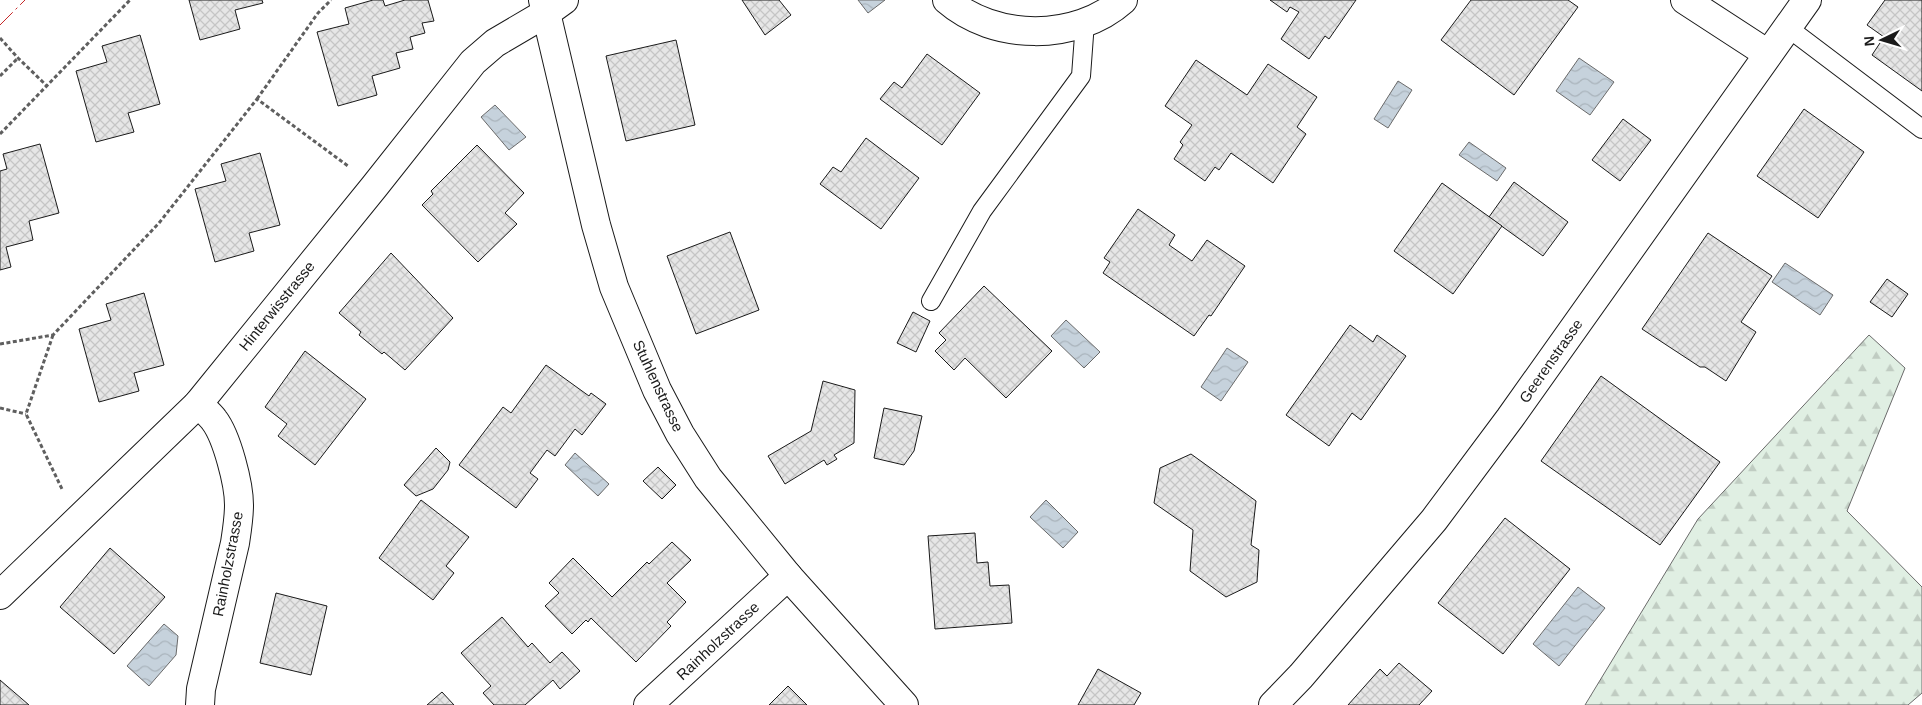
<svg xmlns="http://www.w3.org/2000/svg" width="1922" height="705" font-family="Helvetica,sans-serif">
	<style>
		.forest { fill: url(#forest-firs); stroke: #6a6a6a }
		.water { fill: url(#water-waves); stroke: #6a6a6a }
		.building { fill: url(#building-cross-hatch); stroke: #1a1a1a }
		.lines { fill: none; stroke-linecap: round; stroke-linejoin: round }
		.service-casing { stroke: #1a1a1a; stroke-width: 20 }
		.minor-casing { stroke: #1a1a1a; stroke-width: 30 }
		.path { stroke: #5f5f5f; stroke-width: 3; stroke-dasharray: 4 2.5; stroke-linecap: butt }
		.service { stroke: #fff; stroke-width: 18 }
		.minor { stroke: #fff; stroke-width: 28 }
		.power { stroke: #c62828; stroke-width: 1; stroke-dasharray: 18 4 2.5 4; stroke-linecap: butt }
		.labels { text-anchor: middle; stroke-width: 4; stroke-linejoin: round; paint-order: stroke }
		.street-label { font-size: 15px; fill: #1a1a1a; stroke: #fff }
	</style>
	<defs>
		<pattern id="forest-firs" width="22" height="20" patternUnits="userSpaceOnUse" patternTransform="scale(1.25)"><rect width="22" height="20" fill="#e0efe3"/><path d="M5 1l3.5 6h-7zM16 11l3.5 6h-7z" fill="#c0ccc2"/></pattern>
		<pattern id="water-waves" width="16" height="10" patternUnits="userSpaceOnUse" patternTransform="scale(1.25)"><rect width="16" height="10" fill="#c6d2dc"/><path d="M0 5q4-4 8 0t8 0" fill="none" stroke="#aab4bc"/></pattern>
		<pattern id="building-cross-hatch" width="8" height="8" patternUnits="userSpaceOnUse" patternTransform="scale(1.25)"><rect width="8" height="8" fill="#e6e6e6"/><path d="M0 0l8 8M0 8l8-8" fill="none" stroke="#c5c5c5"/></pattern>
	</defs>
	<rect width="100%" height="100%" fill="#fff"/>
	<path class="forest" d="M 1869,335 L 1905,368 L 1847,511 L 1922,587 L 1922,693 L 1908,705 L 1585,705 L 1698,519 Z"/>
	<g class="water">
		<path d="M 858,0 L 885,0 L 868,13 Z"/>
		<path d="M 1579,58 L 1614,82 L 1590,115 L 1556,91 Z"/>
		<path d="M 1398,81 L 1412,90 L 1388,128 L 1374,119 Z"/>
		<path d="M 495,105 L 526,137 L 509,150 L 481,117 Z"/>
		<path d="M 1469,142 L 1506,168 L 1497,181 L 1459,155 Z"/>
		<path d="M 1785,263 L 1833,295 L 1820,315 L 1772,282 Z"/>
		<path d="M 1066,320 L 1100,352 L 1084,368 L 1051,336 Z"/>
		<path d="M 1227,348 L 1248,362 L 1221,401 L 1201,387 Z"/>
		<path d="M 575,453 L 609,484 L 598,496 L 565,465 Z"/>
		<path d="M 1046,500 L 1078,532 L 1063,548 L 1030,517 Z"/>
		<path d="M 1578,587 L 1605,608 L 1559,666 L 1533,644 Z"/>
		<path d="M 164,624 L 178,636 L 176,655 L 149,686 L 127,666 Z"/>
	</g>
	<g class="building">
		<path d="M 189,0 L 262,0 L 263,3 L 235,10 L 240,29 L 200,40 Z"/>
		<path d="M 373,0 L 383,0 L 385,6 L 405,0 L 428,0 L 434,21 L 422,23 L 425,33 L 410,37 L 413,49 L 396,53 L 400,68 L 372,76 L 377,95 L 338,106 L 317,32 L 349,24 L 345,8 Z"/>
		<path d="M 742,0 L 779,0 L 791,15 L 765,35 Z"/>
		<path d="M 1270,0 L 1356,0 L 1329,39 L 1325,36 L 1309,59 L 1281,39 L 1299,12 L 1290,7 L 1287,12 Z"/>
		<path d="M 1471,0 L 1568,0 L 1578,7 L 1514,95 L 1441,40 Z"/>
		<path d="M 1885,0 L 1922,0 L 1922,91 L 1872,55 L 1884,37 L 1867,25 Z"/>
		<path d="M 140,35 L 160,104 L 128,113 L 134,132 L 96,142 L 76,71 L 107,62 L 102,46 Z"/>
		<path d="M 676,40 L 695,125 L 626,141 L 606,56 Z"/>
		<path d="M 927,54 L 980,93 L 942,145 L 880,99 L 894,82 L 902,88 Z"/>
		<path d="M 1196,60 L 1247,95 L 1268,64 L 1317,97 L 1297,127 L 1306,134 L 1273,183 L 1231,153 L 1219,170 L 1215,167 L 1205,181 L 1174,159 L 1183,145 L 1180,142 L 1192,125 L 1165,106 Z"/>
		<path d="M 1804,109 L 1864,152 L 1818,218 L 1757,176 Z"/>
		<path d="M 1623,119 L 1651,140 L 1620,181 L 1592,160 Z"/>
		<path d="M 866,138 L 919,178 L 881,229 L 820,184 L 833,167 L 841,172 Z"/>
		<path d="M 40,144 L 59,213 L 29,221 L 33,240 L 6,247 L 11,267 L 0,270 L 0,171 L 7,169 L 3,154 Z"/>
		<path d="M 477,145 L 524,193 L 505,213 L 517,224 L 478,262 L 422,205 L 433,194 L 431,191 Z"/>
		<path d="M 260,153 L 280,225 L 249,233 L 254,251 L 215,262 L 195,189 L 226,181 L 221,164 Z"/>
		<path d="M 1514,182 L 1568,222 L 1543,256 L 1489,217 Z"/>
		<path d="M 1442,183 L 1502,226 L 1453,294 L 1394,251 Z"/>
		<path d="M 1138,209 L 1175,235 L 1169,245 L 1192,261 L 1207,240 L 1245,266 L 1211,316 L 1209,315 L 1194,336 L 1103,273 L 1110,262 L 1104,258 Z"/>
		<path d="M 730,232 L 759,310 L 696,334 L 667,256 Z"/>
		<path d="M 1708,233 L 1772,276 L 1741,322 L 1756,332 L 1726,381 L 1705,367 L 1700,367 L 1642,329 Z"/>
		<path d="M 391,253 L 453,318 L 405,370 L 384,352 L 382,354 L 359,335 L 361,332 L 339,313 Z"/>
		<path d="M 1887,279 L 1908,294 L 1892,317 L 1870,302 Z"/>
		<path d="M 984,286 L 1052,351 L 1006,398 L 965,358 L 954,370 L 935,351 L 946,340 L 939,333 Z"/>
		<path d="M 144,293 L 164,365 L 134,373 L 139,391 L 99,402 L 79,329 L 111,320 L 106,304 Z"/>
		<path d="M 913,312 L 930,321 L 916,352 L 897,343 Z"/>
		<path d="M 1350,325 L 1373,342 L 1377,335 L 1406,356 L 1361,420 L 1352,413 L 1329,446 L 1286,415 Z"/>
		<path d="M 305,351 L 366,399 L 315,465 L 278,436 L 287,424 L 265,407 Z"/>
		<path d="M 546,365 L 589,396 L 591,393 L 606,404 L 582,435 L 575,429 L 555,456 L 547,450 L 530,473 L 538,479 L 516,508 L 459,465 L 503,407 L 511,413 Z"/>
		<path d="M 1601,376 L 1720,462 L 1660,545 L 1541,461 Z"/>
		<path d="M 823,381 L 855,390 L 854,443 L 834,455 L 837,459 L 827,465 L 824,460 L 785,484 L 768,456 L 811,431 Z"/>
		<path d="M 884,408 L 922,416 L 914,451 L 904,465 L 874,458 Z"/>
		<path d="M 436,448 L 450,462 L 448,470 L 433,489 L 416,496 L 404,485 Z"/>
		<path d="M 1191,454 L 1256,501 L 1251,545 L 1259,550 L 1257,582 L 1226,597 L 1190,571 L 1193,530 L 1154,503 L 1160,468 Z"/>
		<path d="M 658,467 L 676,485 L 662,499 L 643,481 Z"/>
		<path d="M 421,500 L 469,537 L 446,566 L 454,573 L 433,600 L 379,558 Z"/>
		<path d="M 1505,518 L 1570,569 L 1503,654 L 1438,603 Z"/>
		<path d="M 975,533 L 977,563 L 988,562 L 990,586 L 1009,585 L 1012,623 L 935,629 L 928,536 Z"/>
		<path d="M 672,542 L 691,560 L 667,583 L 686,602 L 667,622 L 671,626 L 636,662 L 591,618 L 588,622 L 586,620 L 572,634 L 545,606 L 559,593 L 549,583 L 573,558 L 612,597 L 647,562 L 649,564 Z"/>
		<path d="M 110,548 L 165,597 L 114,654 L 60,607 Z"/>
		<path d="M 276,593 L 327,606 L 311,675 L 260,663 Z"/>
		<path d="M 502,617 L 528,647 L 532,643 L 550,663 L 562,652 L 580,671 L 560,689 L 553,680 L 525,705 L 494,705 L 483,693 L 491,686 L 461,653 Z"/>
		<path d="M 1399,663 L 1432,691 L 1419,705 L 1348,705 L 1380,669 L 1387,676 Z"/>
		<path d="M 1098,669 L 1141,693 L 1134,705 L 1078,705 Z"/>
		<path d="M 0,680 L 29,705 L 0,705 Z"/>
		<path d="M 788,686 L 807,705 L 769,705 Z"/>
		<path d="M 442,692 L 454,705 L 427,705 Z"/>
	</g>
	<g class="lines">
		<defs>
			<g id="service">
				<path d="M 1787,27 L 1922,129"/>
				<path d="M 931,301 L 982,211 L 1081,76 L 1085,22"/>
			</g>
			<g id="minor">
				<path d="M 543,0 L 596,225 L 614,287 L 657,390 L 680,434 L 708,478 L 788,576 L 904,705"/>
				<path d="M 947,0 C 994,41 1076,42 1123,0"/>
				<path d="M 1685,0 L 1768,54"/>
				<path d="M 198,404 C 203,409 210,414 214,420 C 227,437 239,484 239,505 C 239,518 237,530 235,543 L 201,689 L 200,705"/>
				<path d="M 0,595 L 198,404 L 374,187 L 473,62 L 495,43 L 546,13 L 564,0"/>
				<path d="M 648,705 L 788,576"/>
				<path d="M 1273,705 L 1301,676 L 1434,520 L 1510,418 L 1807,0"/>
			</g>
		</defs>
		<use href="#service" class="service-casing"/>
		<use href="#minor" class="minor-casing"/>
		<g class="path">
			<path d="M 0,38 L 18,58 L 47,86"/>
			<path d="M 0,76 L 18,58"/>
			<path d="M 257,99 L 318,13 L 331,0"/>
			<path d="M 0,134 L 130,0"/>
			<path d="M 53,335 L 26,414 L 62,489"/>
			<path d="M 0,344 L 53,335 L 159,223 L 257,99 L 348,166"/>
			<path d="M 0,408 L 26,414"/>
		</g>
		<use href="#service" class="service"/>
		<use href="#minor" class="minor"/>
		<path class="power" d="M 0,25 L 25,0"/>
	</g>
	<g class="labels">
		<g class="street-label">
			<text transform="translate(277 306) rotate(-51)" y="5">Hinterwisstrasse</text>
			<text transform="translate(1551 361) rotate(-55)" y="5">Geerenstrasse</text>
			<text transform="translate(658 386) rotate(65)" y="5">Stuhlenstrasse</text>
			<text transform="translate(228 564) rotate(-79)" y="5">Rainholzstrasse</text>
			<text transform="translate(718 641) rotate(-43)" y="5">Rainholzstrasse</text>
		</g>
	</g>
	<g transform="translate(1882 40) rotate(265)" stroke="#ffffff" stroke-width="4" paint-order="stroke">
	<path d="M0-4L9 19L0 12L-9 19Z" fill="#1a1a1a"/>
	<text y="-8" font-size="14" font-weight="bold" text-anchor="middle" fill="#1a1a1a">N</text>
	</g>
</svg>
